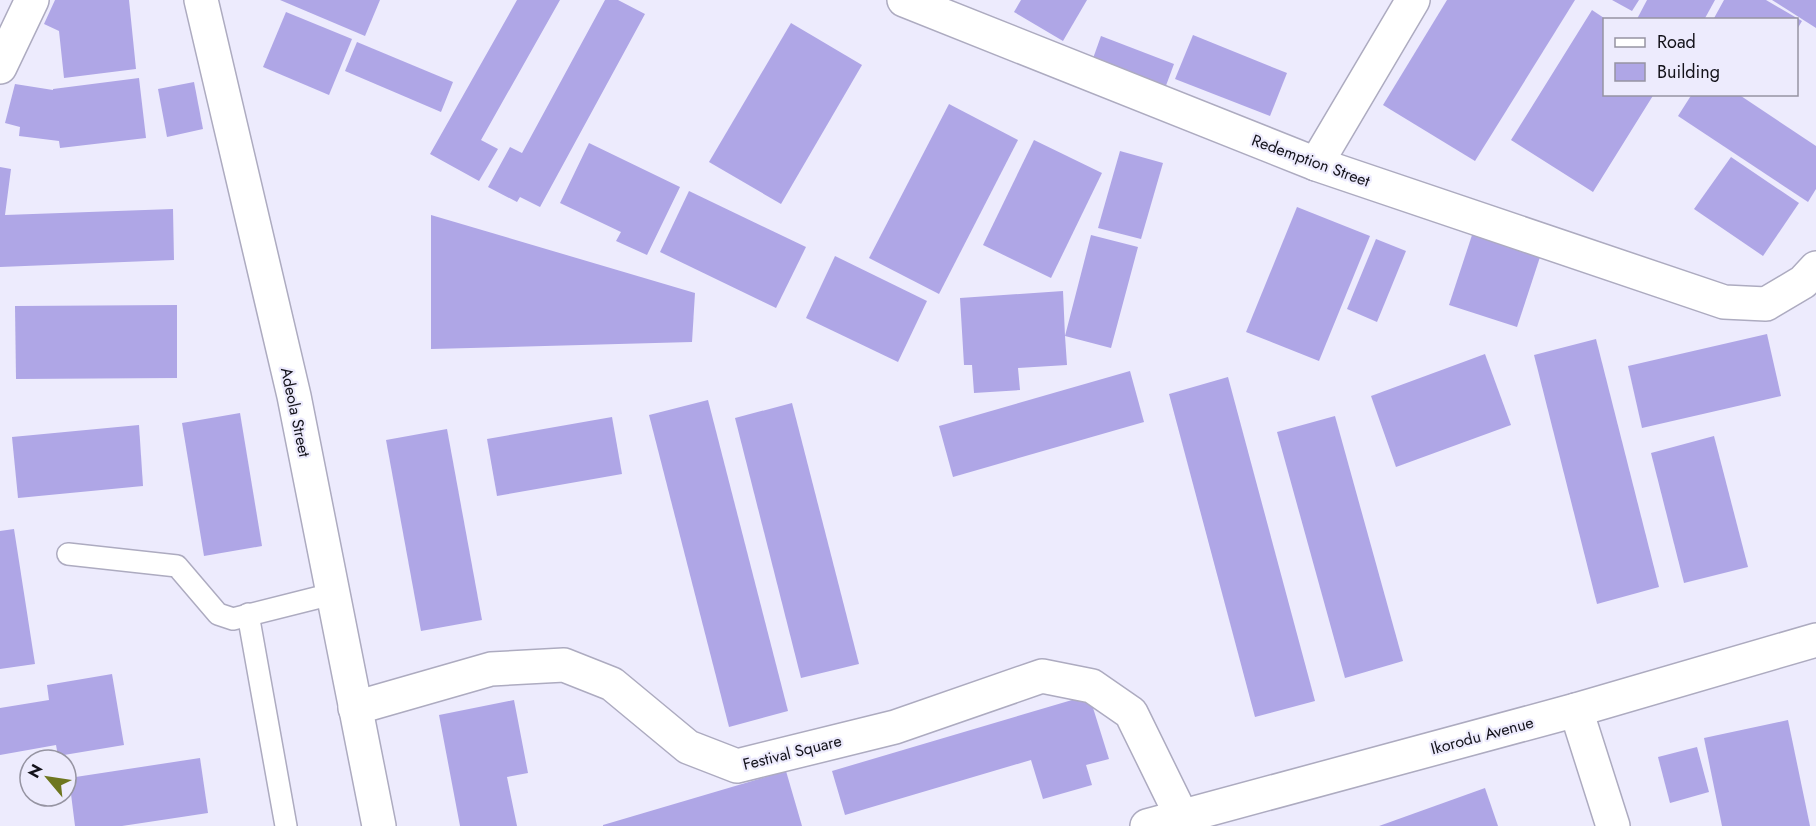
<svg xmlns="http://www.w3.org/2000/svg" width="1816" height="826" font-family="Jost,sans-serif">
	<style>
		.building { fill: #afa6e6 }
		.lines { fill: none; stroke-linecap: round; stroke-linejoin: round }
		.lane-casing { stroke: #adabc0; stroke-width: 24 }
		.street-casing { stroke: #adabc0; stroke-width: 36 }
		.lane { stroke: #fff; stroke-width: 21 }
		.street { stroke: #fff; stroke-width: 33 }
		.labels { text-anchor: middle; stroke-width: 4.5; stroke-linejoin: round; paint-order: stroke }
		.street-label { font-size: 16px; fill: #13121a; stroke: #edebfd }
	</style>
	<rect width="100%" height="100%" fill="#edebfd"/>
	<g class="building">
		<path d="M 55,0 L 129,0 L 136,69 L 64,78 L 59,31 L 44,24 Z"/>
		<path d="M 280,0 L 380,0 L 365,36 Z"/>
		<path d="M 517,0 L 560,0 L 481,140 L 498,149 L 479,181 L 430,154 Z"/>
		<path d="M 605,0 L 618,0 L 645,14 L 540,207 L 520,197 L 517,202 L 488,187 L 510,147 L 522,153 Z"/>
		<path d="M 1021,0 L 1087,0 L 1063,41 L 1014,12 Z"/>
		<path d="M 1447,0 L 1575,0 L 1475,161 L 1383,105 Z"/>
		<path d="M 1612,0 L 1639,0 L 1632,11 Z"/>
		<path d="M 1647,0 L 1715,0 L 1704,20 L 1638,20 L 1637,19 Z"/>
		<path d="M 1724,0 L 1766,0 L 1802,21 L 1796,31 L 1796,20 L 1713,20 Z"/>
		<path d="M 1772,0 L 1816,0 L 1816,28 Z"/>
		<path d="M 1592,10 L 1604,18 L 1604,94 L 1654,94 L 1593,192 L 1511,140 Z"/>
		<path d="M 286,12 L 352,39 L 329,95 L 263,67 Z"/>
		<path d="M 791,23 L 862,65 L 781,204 L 709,162 Z"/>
		<path d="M 1193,35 L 1287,73 L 1270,116 L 1175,79 Z"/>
		<path d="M 1101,36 L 1174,64 L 1164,91 L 1091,64 Z"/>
		<path d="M 357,42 L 453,82 L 441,112 L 345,71 Z"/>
		<path d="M 139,78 L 146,138 L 60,148 L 59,141 L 19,136 L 20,127 L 5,123 L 15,84 L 53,90 L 53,89 Z"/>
		<path d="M 194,82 L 203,129 L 167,137 L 158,89 Z"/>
		<path d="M 1692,94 L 1738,94 L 1816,146 L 1816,189 L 1808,202 L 1678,116 Z"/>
		<path d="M 949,104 L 1018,140 L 939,294 L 869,258 Z"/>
		<path d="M 1034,140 L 1102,173 L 1051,278 L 983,245 Z"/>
		<path d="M 589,143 L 680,187 L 647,255 L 616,241 L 621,232 L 560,203 Z"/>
		<path d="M 1120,151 L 1163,163 L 1141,239 L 1098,228 Z"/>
		<path d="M 1731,157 L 1799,203 L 1763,256 L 1694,209 Z"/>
		<path d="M 0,167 L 11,169 L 5,215 L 173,209 L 174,260 L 0,267 Z"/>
		<path d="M 689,191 L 806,247 L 776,308 L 660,252 Z"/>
		<path d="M 1297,207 L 1370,236 L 1319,361 L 1246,332 Z"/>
		<path d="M 431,215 L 695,293 L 692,342 L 431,349 Z"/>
		<path d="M 1473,232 L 1541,254 L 1517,327 L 1449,305 Z"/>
		<path d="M 1091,235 L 1138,247 L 1111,348 L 1065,336 L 1067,365 L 1018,368 L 1020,390 L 974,393 L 972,365 L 964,365 L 960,298 L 1063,291 L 1065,336 Z"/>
		<path d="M 1376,239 L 1406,251 L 1377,322 L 1347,309 Z"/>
		<path d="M 835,256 L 927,301 L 898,362 L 806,318 Z"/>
		<path d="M 177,305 L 177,378 L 16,379 L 15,306 Z"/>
		<path d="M 1767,334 L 1781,396 L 1642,428 L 1628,366 Z"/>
		<path d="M 1596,339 L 1659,587 L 1597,604 L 1534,355 Z"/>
		<path d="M 1485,354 L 1511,425 L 1396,467 L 1371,396 Z"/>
		<path d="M 1130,371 L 1144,422 L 953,477 L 939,426 Z"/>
		<path d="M 1228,377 L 1315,701 L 1255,717 L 1169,394 Z"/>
		<path d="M 708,400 L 788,711 L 729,727 L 649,415 Z"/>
		<path d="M 792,403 L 859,664 L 801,678 L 735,418 Z"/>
		<path d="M 240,413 L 262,546 L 204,556 L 182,423 Z"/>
		<path d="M 1335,416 L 1403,661 L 1345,678 L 1277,432 Z"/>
		<path d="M 612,417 L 622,474 L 497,496 L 487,439 Z"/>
		<path d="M 139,425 L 143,486 L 18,498 L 12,437 Z"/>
		<path d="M 447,429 L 482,620 L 421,631 L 386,440 Z"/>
		<path d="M 1714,436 L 1748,567 L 1684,583 L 1651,453 Z"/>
		<path d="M 14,529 L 35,664 L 0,669 L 0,531 Z"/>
		<path d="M 112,674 L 124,745 L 58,756 L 56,745 L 0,755 L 0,708 L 49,700 L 47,685 Z"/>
		<path d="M 1089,695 L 1109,759 L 1086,765 L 1092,785 L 1043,799 L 1031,760 L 845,815 L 832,771 Z"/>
		<path d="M 514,700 L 528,773 L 507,777 L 517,826 L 460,826 L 439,715 Z"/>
		<path d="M 1788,720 L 1810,826 L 1722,826 L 1704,738 Z"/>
		<path d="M 1697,747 L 1709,792 L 1670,803 L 1658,757 Z"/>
		<path d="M 200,758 L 208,813 L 122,826 L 75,826 L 69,778 Z"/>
		<path d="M 786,771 L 802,826 L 603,826 L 603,825 Z"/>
		<path d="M 1485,788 L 1498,826 L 1379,826 Z"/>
	</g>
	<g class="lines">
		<defs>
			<g id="lane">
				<path d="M 68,554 L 177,566 L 218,614 L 233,619 L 332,594"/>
				<path d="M 248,614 L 286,826"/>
			</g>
			<g id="street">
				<path d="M 201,0 L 294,396 L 379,826"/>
				<path d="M 904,0 L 1316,164 L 1724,302 L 1766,304 L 1803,282 L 1816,268"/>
				<path d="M 0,67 L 32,0"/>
				<path d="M 1316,164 L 1413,0"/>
				<path d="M 355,708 L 491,669 L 564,665 L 612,684 L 688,747 L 737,766 L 895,727 L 1042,676 L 1092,686 L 1131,713 L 1182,817"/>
				<path d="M 1576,710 L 1613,826"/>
				<path d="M 1147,826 L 1576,710 L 1816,640"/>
			</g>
		</defs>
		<use href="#lane" class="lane-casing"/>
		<use href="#street" class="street-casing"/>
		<use href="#lane" class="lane"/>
		<use href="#street" class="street"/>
	</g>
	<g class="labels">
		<g class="street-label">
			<text transform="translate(1311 160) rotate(20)" y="6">Redemption Street</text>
			<text transform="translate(296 412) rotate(78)" y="6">Adeola Street</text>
			<text transform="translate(1482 735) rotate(-15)" y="6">Ikorodu Avenue</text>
			<text transform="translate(792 752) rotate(-14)" y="6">Festival Square</text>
		</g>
	</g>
	<rect x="1603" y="18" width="195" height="78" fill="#edebfd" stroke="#9694a2" stroke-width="1.5"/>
	<rect x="1615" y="38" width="30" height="9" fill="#ffffff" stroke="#9694a2" stroke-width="1.5"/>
	<text x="1657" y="48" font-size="18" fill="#13121a">Road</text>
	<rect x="1615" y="63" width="30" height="18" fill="#afa6e6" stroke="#9694a2" stroke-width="1.5"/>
	<text x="1657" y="78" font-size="18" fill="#13121a">Building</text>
	<g transform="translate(48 778) rotate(299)"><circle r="28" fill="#edebfd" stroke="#9694a2" stroke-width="1.5"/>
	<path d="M0-4.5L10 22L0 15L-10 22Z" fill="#6e761f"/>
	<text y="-9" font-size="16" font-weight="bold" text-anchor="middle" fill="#13121a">N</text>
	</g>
</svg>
